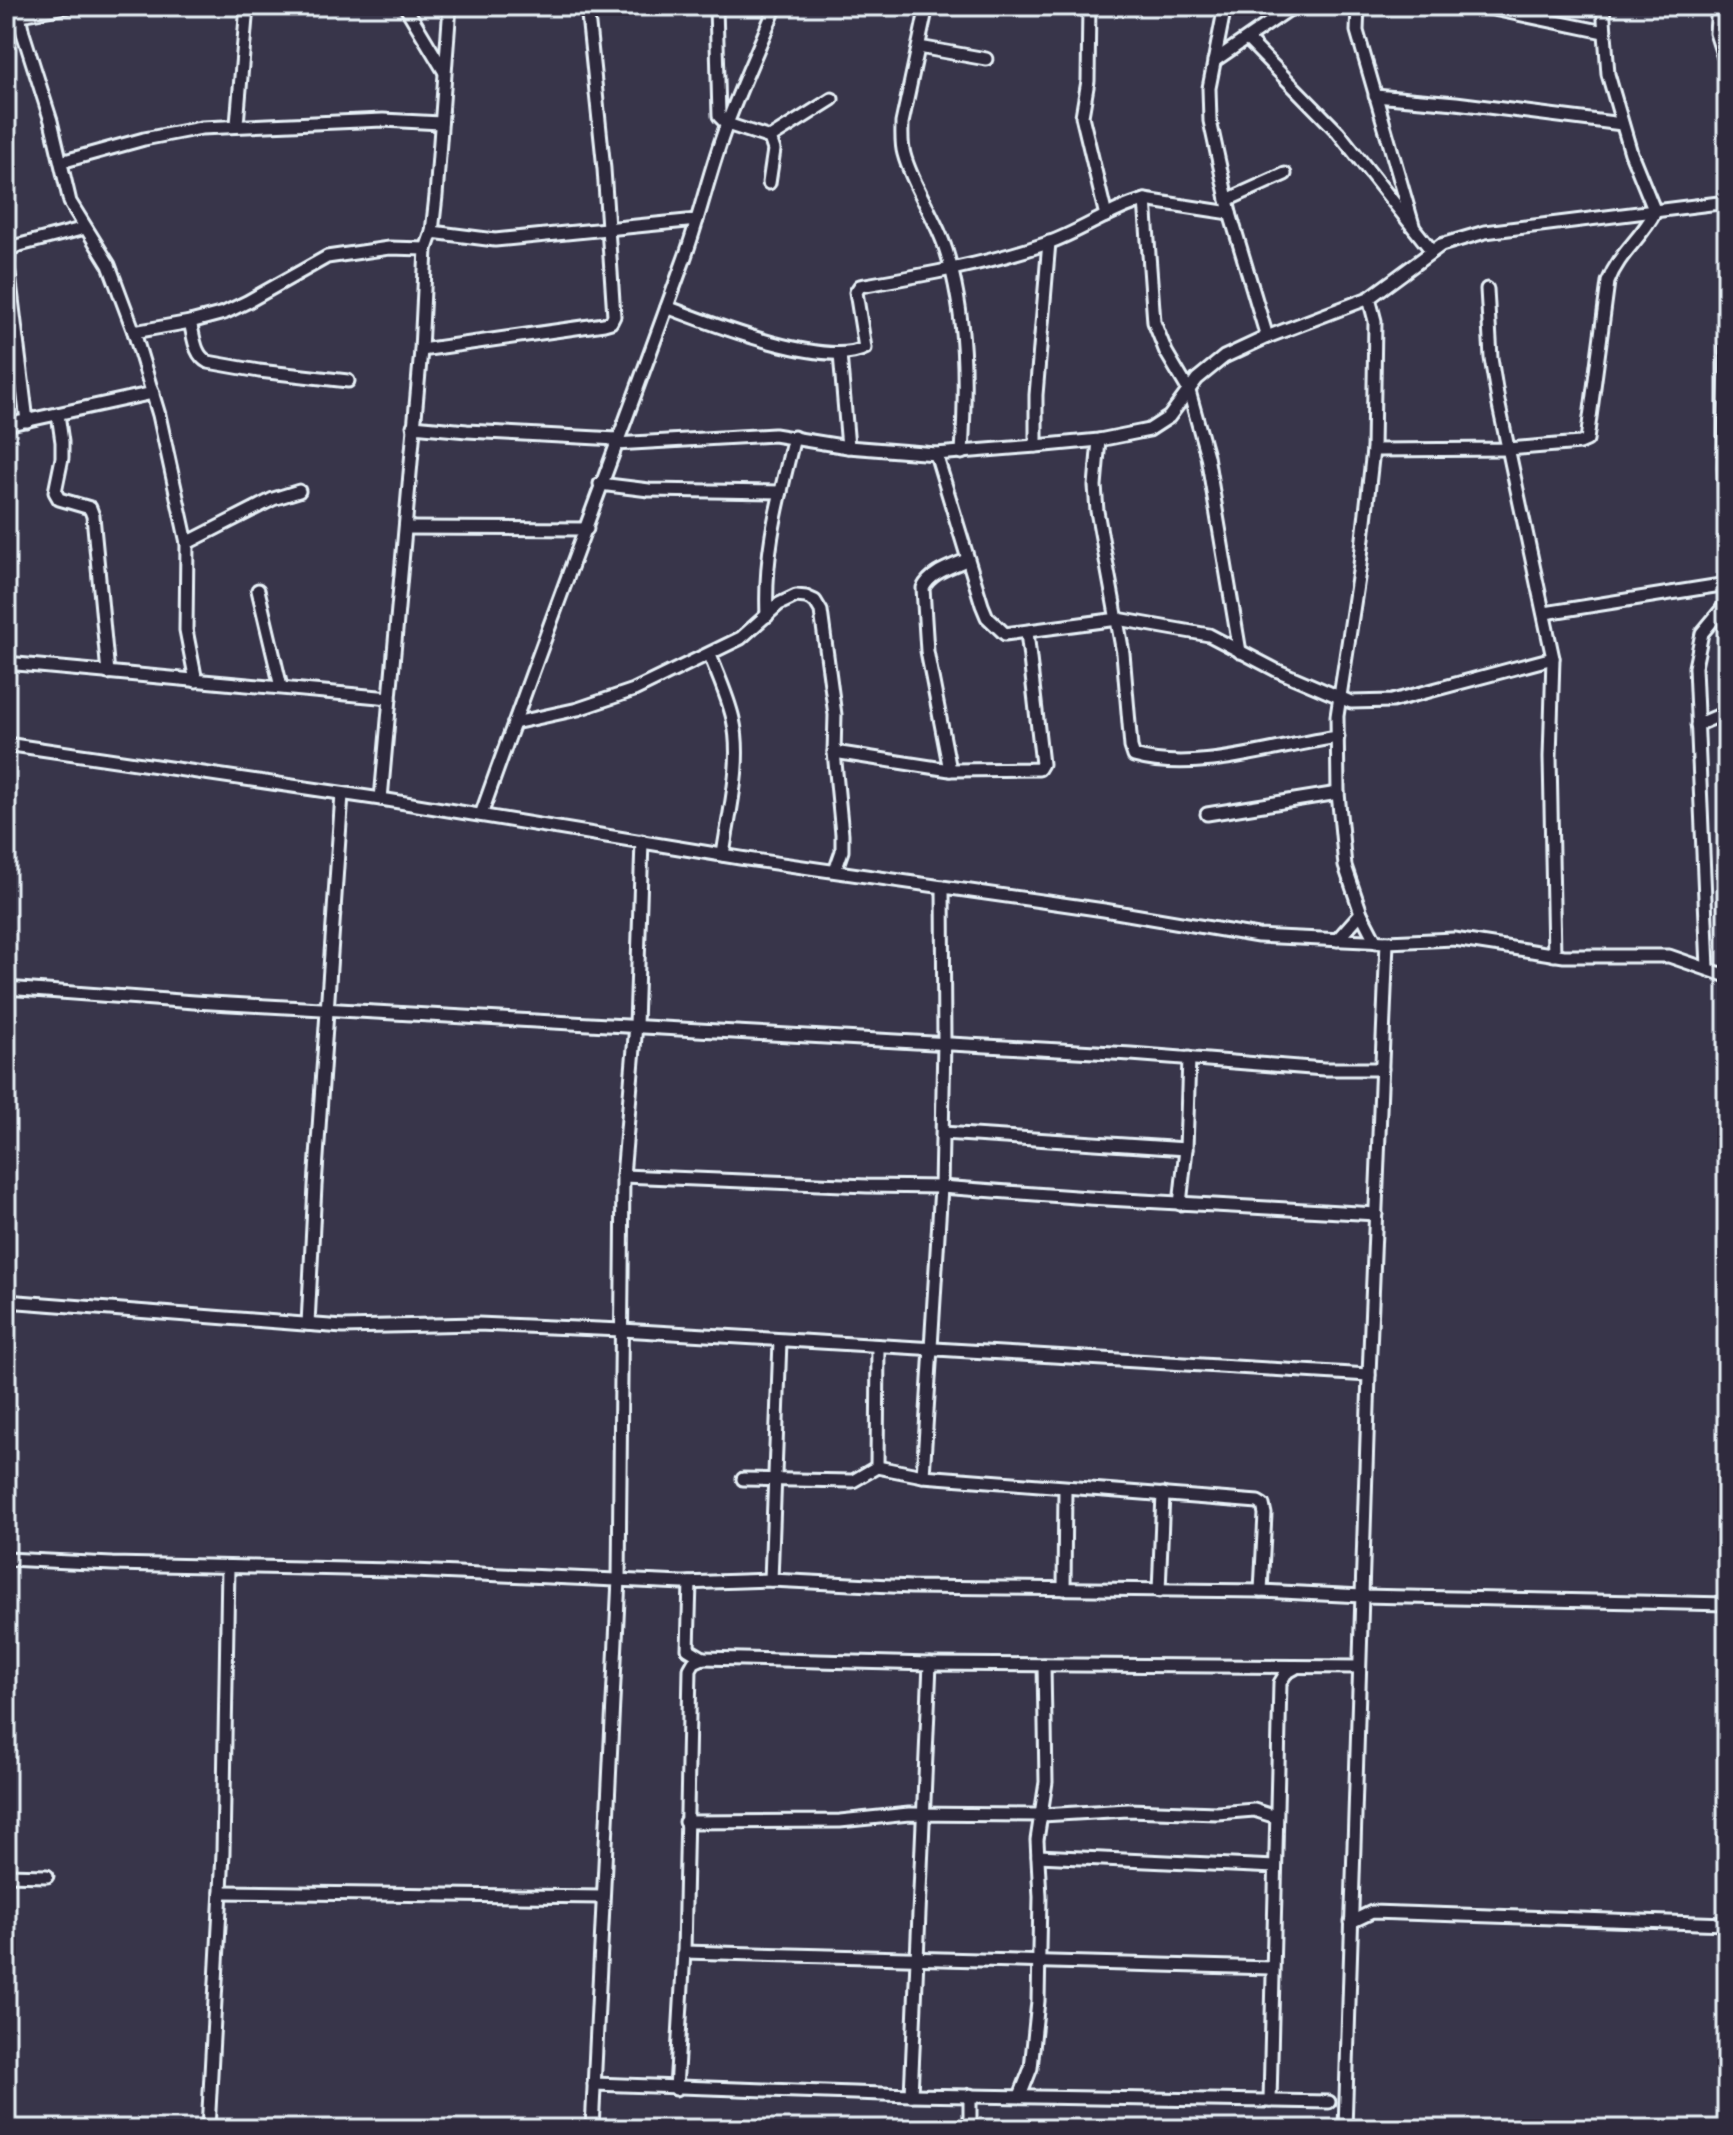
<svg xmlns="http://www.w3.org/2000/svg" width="1733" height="2135" font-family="Kalam,sans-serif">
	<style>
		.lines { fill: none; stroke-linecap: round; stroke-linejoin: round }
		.minor-casing { stroke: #e8f1f8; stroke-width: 17 }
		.minor { stroke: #2f2a3d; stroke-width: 11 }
	</style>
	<rect width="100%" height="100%" fill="#38354a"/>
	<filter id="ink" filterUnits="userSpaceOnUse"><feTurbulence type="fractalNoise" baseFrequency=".0125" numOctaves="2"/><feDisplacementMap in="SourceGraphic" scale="16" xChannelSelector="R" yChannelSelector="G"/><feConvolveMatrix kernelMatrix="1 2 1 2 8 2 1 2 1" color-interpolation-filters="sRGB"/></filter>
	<g filter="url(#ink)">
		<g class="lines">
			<defs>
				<g id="minor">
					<path d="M 17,6 L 23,33 L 51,121 L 70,202 L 109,265 L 134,332 L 159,415 L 187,543 L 186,630 L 196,681"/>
					<path d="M 405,6 L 444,71"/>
					<path d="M 716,6 L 719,116 L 727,124 L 770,138 L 832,99"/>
					<path d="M 927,6 L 902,123 C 902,134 901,144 904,154 C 912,185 936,218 946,250 C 967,316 966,385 962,453"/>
					<path d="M 1089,6 L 1088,81 L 1082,116 L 1106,216"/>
					<path d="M 1225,6 L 1209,88 L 1210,121 L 1230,213 L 1267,337"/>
					<path d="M 1358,6 L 1357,31 L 1413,225"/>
					<path d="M 1479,6 L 1604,32"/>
					<path d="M 1718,6 L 1716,33 L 1727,67"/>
					<path d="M 20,15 L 71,6"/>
					<path d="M 1248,40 L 1338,132 L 1432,251"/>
					<path d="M 919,47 L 986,59"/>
					<path d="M 1214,61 L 1294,6"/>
					<path d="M 1375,96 L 1456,103 L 1622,124"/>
					<path d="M 237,124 L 247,6"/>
					<path d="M 61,162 L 144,139 L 201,128 L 383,120 L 441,123"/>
					<path d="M 769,183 L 774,150 L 770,138"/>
					<path d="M 1145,200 L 1154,322 L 1166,352 L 1189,391 L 1207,456 L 1240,652"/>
					<path d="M 1227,200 L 1285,174"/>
					<path d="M 432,232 L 495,240 L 697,220"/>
					<path d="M 1487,289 L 1491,358 L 1498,401 L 1553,658 L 1550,757 L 1554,955"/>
					<path d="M 1727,295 L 1724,467 L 1727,553"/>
					<path d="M 1369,298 L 1375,321 L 1373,450 L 1360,565 L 1337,716 L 1338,793 L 1345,866 L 1361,913 L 1376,942"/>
					<path d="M 667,307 C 709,323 826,369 865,348 L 856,292 L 860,286 C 924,275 987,264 1048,243 C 1082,231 1111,209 1145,200 L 1230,213"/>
					<path d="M 190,322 C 194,336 194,355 208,362 L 259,371 L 348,381"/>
					<path d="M 134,332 L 190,322 L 224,313 L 247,302 L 327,257 L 389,248 L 426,249"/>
					<path d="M 421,350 L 604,324 L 611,322 L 614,316 L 604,169 L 587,6"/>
					<path d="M 840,354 L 848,447"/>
					<path d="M 58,414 L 62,442 L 62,458 L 55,492 L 59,499 L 90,508 L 93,516 L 108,673"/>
					<path d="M 27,421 L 8,266 L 9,251 L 16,246 L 85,228"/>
					<path d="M 6,425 L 153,393"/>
					<path d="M 413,426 L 467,431 L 617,439"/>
					<path d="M 1099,440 L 1095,486 L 1097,511 L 1123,653 L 1131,747 L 1134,756 C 1197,774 1274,746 1338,737"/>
					<path d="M 615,444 L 774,435 L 848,447 L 936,454 L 1036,446 L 1099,440 L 1149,430 L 1169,417 L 1197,379 L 1224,357 L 1267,337 L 1369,298 L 1441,245 L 1485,232 L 1727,202"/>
					<path d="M 1036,446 L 1036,395 L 1049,242"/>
					<path d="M 1373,450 L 1509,449 L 1580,443 L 1587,440 L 1608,282 C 1619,253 1641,239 1655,212 L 1631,153 L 1608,74 L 1603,6"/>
					<path d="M 936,454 L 982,605 L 987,617 L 1005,634 L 1118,619 L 1209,635 L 1276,670 L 1351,702 L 1392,701 L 1553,658"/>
					<path d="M 600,484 L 649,490 L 781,492"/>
					<path d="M 406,528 L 587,529"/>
					<path d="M 187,543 L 273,499 L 299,491"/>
					<path d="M 258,590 L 281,687"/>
					<path d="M 1545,613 L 1727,584"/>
					<path d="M 767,616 C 764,549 779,500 794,437"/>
					<path d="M 710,655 C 718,676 728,697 733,719 C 743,762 729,812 723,855"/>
					<path d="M 6,663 L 390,698"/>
					<path d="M 514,723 L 578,709 L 634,690 L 741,638 L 779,604 L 796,596 L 806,597 L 815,601 L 821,611 L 835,715 L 834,752 L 842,834 L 842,851 L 835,871"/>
					<path d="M 1697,725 L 1727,712"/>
					<path d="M 6,744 L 381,799 L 740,858 L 1104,910 L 1258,936 L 1387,942 L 1454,939 L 1564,956 L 1669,956 L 1727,976"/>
					<path d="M 834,752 L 950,770 L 1039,769 L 1042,764 L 1027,632"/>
					<path d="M 950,770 L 927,651 L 923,588 C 931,572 951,567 966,560"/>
					<path d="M 381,799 L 421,350 L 426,249 L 432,232 L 436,196 L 450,6"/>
					<path d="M 1207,814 L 1338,793"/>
					<path d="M 481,815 C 546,632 615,451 681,268 C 699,221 709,171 727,124 C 742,84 760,45 776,6"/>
					<path d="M 1337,940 L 1361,913"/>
					<path d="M 1708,968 L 1695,667 L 1702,633 L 1727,603"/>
					<path d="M 6,988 L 194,1002 L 1131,1054 L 1324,1069 L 1382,1069"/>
					<path d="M 943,1133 L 1186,1149"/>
					<path d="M 623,1176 L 867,1186 L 941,1187 L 1089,1198 L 1376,1214"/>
					<path d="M 1180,1204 L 1186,1149 L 1189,1058"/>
					<path d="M 6,1301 L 343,1327 L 478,1324 L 622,1330 L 1369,1375"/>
					<path d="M 308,1324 L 315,1186 L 342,794"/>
					<path d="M 877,1467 L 878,1346"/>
					<path d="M 923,1476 L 941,1187 L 944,1042 L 943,887"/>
					<path d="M 743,1479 L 853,1481 L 877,1467 L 923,1476 L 1258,1502 L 1263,1505 L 1265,1514 L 1261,1591"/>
					<path d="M 6,1559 L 112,1564 L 392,1570 L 683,1583 L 771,1580 L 911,1587 L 1261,1591 L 1362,1596 L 1727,1604"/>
					<path d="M 771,1580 L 780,1341"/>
					<path d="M 1064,1589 L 1065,1489"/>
					<path d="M 1159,1591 L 1163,1494"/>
					<path d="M 703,1658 L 930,1664 L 1359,1667"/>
					<path d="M 685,1822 L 840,1821 L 909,1814 L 1042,1815 L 1128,1810 L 1217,1813 L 1254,1810 L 1276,1817"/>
					<path d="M 1038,1856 L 1275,1867"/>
					<path d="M 6,1875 L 47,1876"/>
					<path d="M 221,1892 L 602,1897"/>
					<path d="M 1351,1922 L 1372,1912 L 1727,1924"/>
					<path d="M 684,1952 L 1271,1968"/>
					<path d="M 594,2084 L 911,2095 L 1329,2102"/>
					<path d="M 676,2089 L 684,1952 L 690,1669 L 694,1662 L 703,1658 L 688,1649 L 690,1583"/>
					<path d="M 911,2095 L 930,1664"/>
					<path d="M 970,2095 L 970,2129"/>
					<path d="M 1020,2096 L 1031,2068 L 1038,2001 L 1040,1897 L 1037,1840 L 1046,1782 L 1044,1665"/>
					<path d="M 1270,2101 L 1280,1683 L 1286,1673 L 1295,1668"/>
					<path d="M 208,2129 L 223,1853 L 228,1567"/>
					<path d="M 592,2129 L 619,1579 L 623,1176 L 636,1025 L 642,841"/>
					<path d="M 1345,2129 L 1369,1375 L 1387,942"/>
				</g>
			</defs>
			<use href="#minor" class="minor-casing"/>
			<use href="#minor" class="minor"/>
		</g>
	</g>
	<rect width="1733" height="2135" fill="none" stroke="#2f2a3d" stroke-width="32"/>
	<rect x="16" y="16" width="1701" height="2103" fill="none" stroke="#e8f1f8" stroke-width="3" filter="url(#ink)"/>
</svg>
